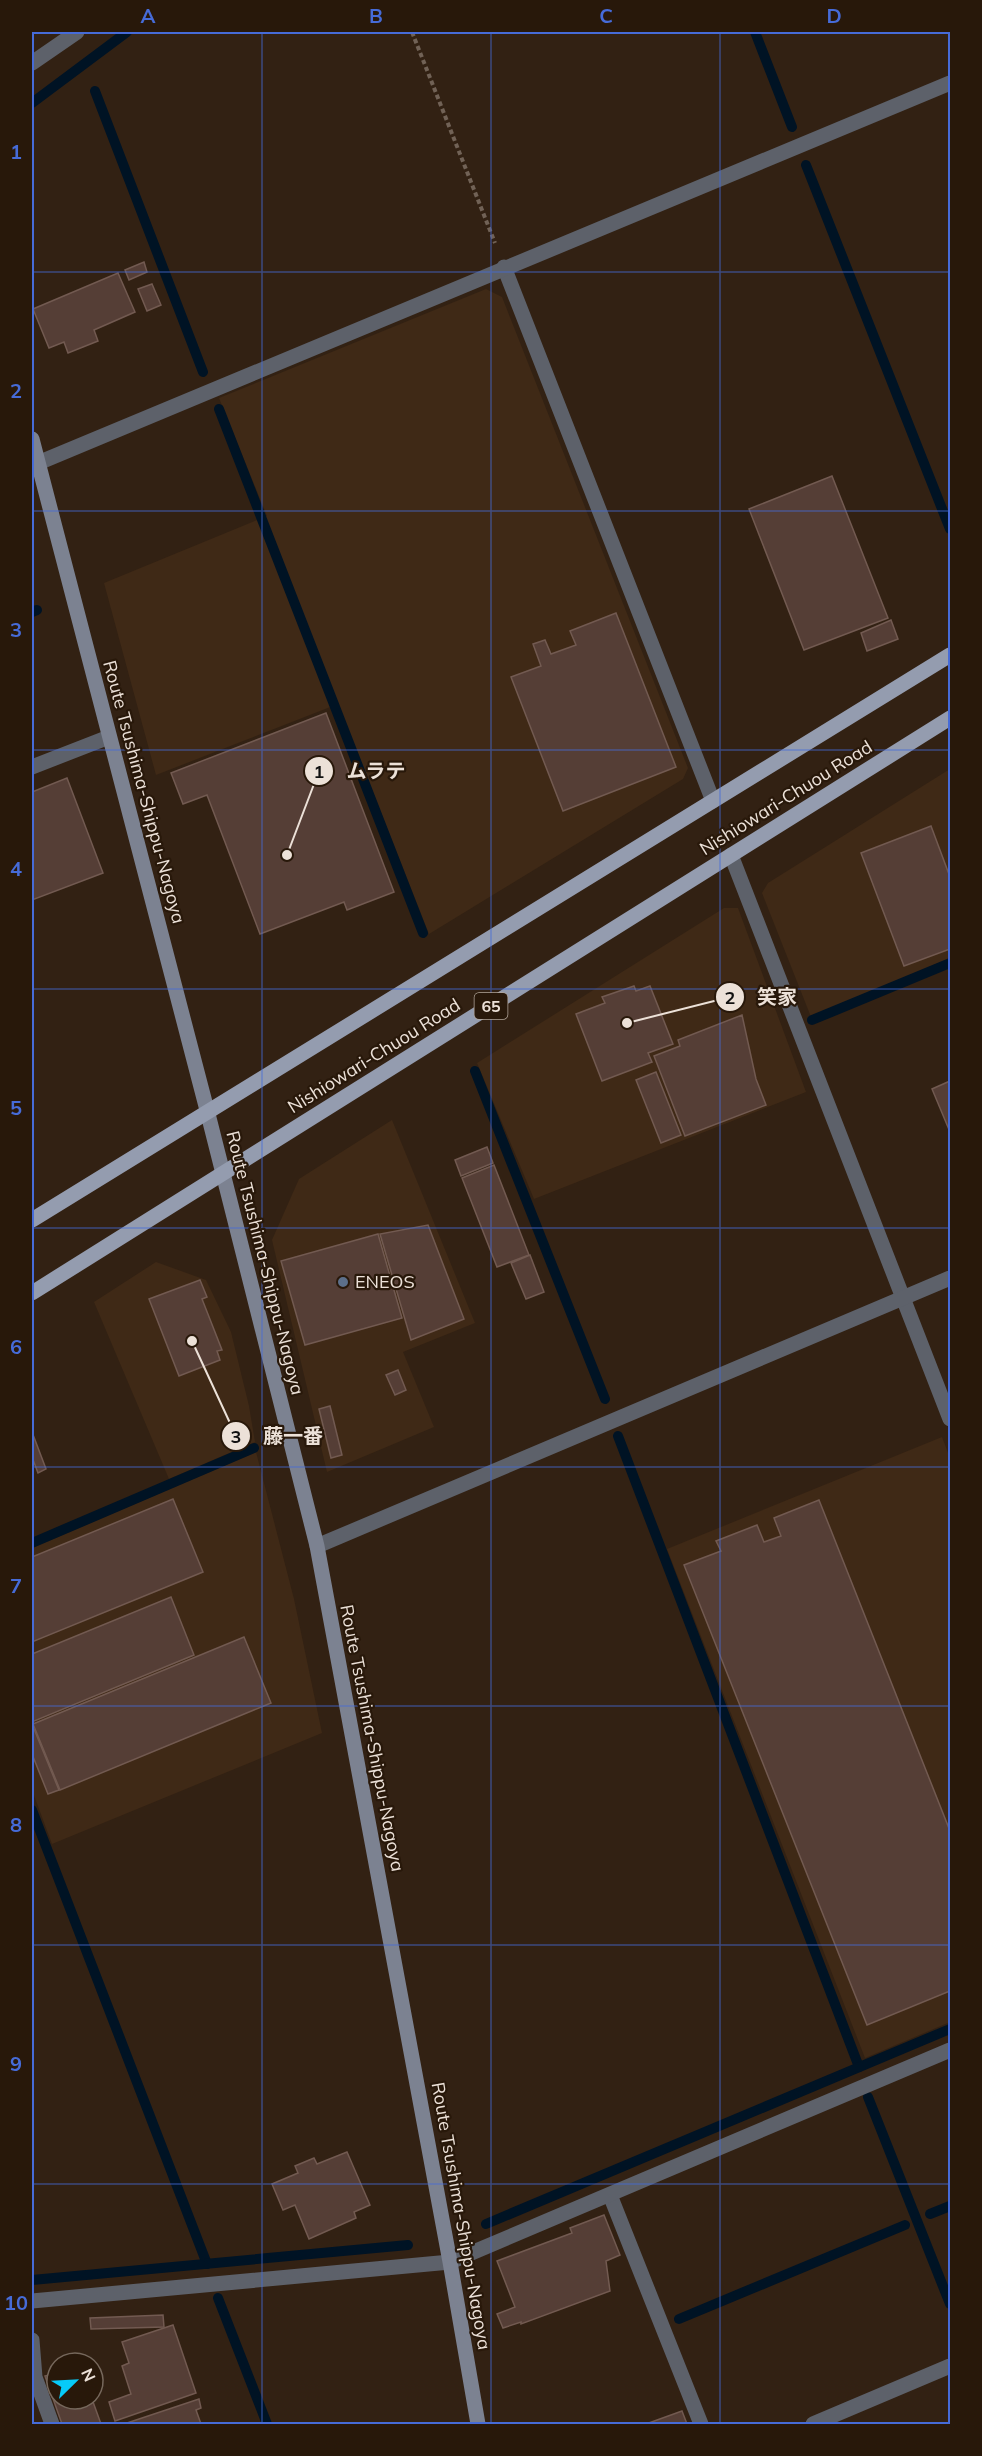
<svg xmlns="http://www.w3.org/2000/svg" width="982" height="2456" font-family="Mulish,'Noto Sans JP',sans-serif">
	<style>
		.built { fill: #3f2916 }
		.lines { fill: none; stroke-linecap: round; stroke-linejoin: round }
		.stream { stroke: #001324; stroke-width: 10 }
		.building { fill: #553e36; stroke: #725a51; stroke-width: 1.5 }
		.path { stroke: #716256; stroke-width: 4; stroke-dasharray: 4.5 3; stroke-linecap: butt }
		.street { stroke: #5d616a; stroke-width: 15 }
		.secondary { stroke: #7c8291; stroke-width: 15 }
		.primary { stroke: #949caf; stroke-width: 15 }
		.grid { fill: none; stroke: #466bd8; stroke-width: 1.5; stroke-opacity: 0.55 }
		.service-dot { fill: #5c6f8a; stroke: #28180a; stroke-width: 2 }
		.labels { text-anchor: middle; stroke-width: 4.5; stroke-linejoin: round; paint-order: stroke }
		.shield { fill: #28180a; stroke: #b1a59a; stroke-width: 1.5 }
		.shield-label { font-size: 16px; font-weight: bold; fill: #ece1d8 }
		.street-label { font-size: 18px; fill: #ece1d8; stroke: #28180a }
		.poi-label { font-size: 18px; fill: #ece1d8; stroke: #28180a; text-anchor: start }
		.leader { fill: none; stroke: #ece1d8; stroke-width: 2 }
		.callout-dot { fill: #ece1d8; stroke: #28180a; stroke-width: 2 }
		.mark-label { font-size: 18px; text-anchor: middle; font-weight: bold; fill: #111 }
		.callout-label { font-size: 20px; text-anchor: middle; font-weight: bold; fill: #ece1d8; stroke: #28180a; stroke-width: 4.5; stroke-linejoin: round; paint-order: stroke }
		.neatline { fill: none; stroke: #466bd8; stroke-width: 2 }
		.grid-label { font-size: 20px; text-anchor: middle; font-weight: bold; fill: #466bd8 }
	</style>
	<rect width="100%" height="100%" fill="#322113"/>
	<g class="built">
		<path d="M 486,289 L 502,297 L 688,768 L 683,779 L 429,934 L 338,704 L 156,775 L 104,583 L 267,516 L 219,398 Z"/>
		<path d="M 950,769 L 950,958 L 811,1017 L 762,893 L 768,883 Z"/>
		<path d="M 724,908 L 738,908 L 806,1092 L 534,1199 L 477,1063 Z"/>
		<path d="M 392,1120 L 475,1323 L 403,1352 L 434,1427 L 327,1472 L 272,1240 L 299,1179 Z"/>
		<path d="M 156,1262 L 206,1280 L 231,1332 L 249,1406 L 255,1442 L 169,1479 L 94,1302 Z"/>
		<path d="M 942,1437 L 950,1458 L 950,2022 L 865,2058 L 667,1549 Z"/>
		<path d="M 256,1452 L 294,1599 L 322,1733 L 52,1844 L 32,1790 L 32,1548 Z"/>
	</g>
	<g class="lines">
		<g class="stream">
			<path d="M 755,32 L 792,127"/>
			<path d="M 95,91 L 203,372"/>
			<path d="M 32,103 L 127,32"/>
			<path d="M 806,165 L 950,529"/>
			<path d="M 219,409 L 423,933"/>
			<path d="M 32,612 L 37,610"/>
			<path d="M 812,1020 L 950,963"/>
			<path d="M 475,1071 L 605,1399"/>
			<path d="M 618,1436 L 859,2067"/>
			<path d="M 32,1543 L 254,1448"/>
			<path d="M 32,1810 L 207,2264"/>
			<path d="M 868,2097 L 950,2304"/>
			<path d="M 930,2214 L 950,2206"/>
			<path d="M 486,2224 L 950,2029"/>
			<path d="M 32,2280 L 408,2245"/>
			<path d="M 218,2298 L 267,2424"/>
			<path d="M 679,2319 L 905,2225"/>
		</g>
	</g>
	<g class="building">
		<path d="M 144,262 L 147,272 L 129,280 L 125,270 Z"/>
		<path d="M 118,273 L 135,312 L 94,330 L 98,341 L 68,353 L 64,342 L 49,348 L 33,309 Z"/>
		<path d="M 152,284 L 161,305 L 147,311 L 138,289 Z"/>
		<path d="M 832,476 L 888,618 L 804,650 L 749,509 Z"/>
		<path d="M 616,613 L 676,767 L 563,811 L 511,677 L 541,666 L 533,644 L 545,640 L 551,654 L 576,645 L 570,631 Z"/>
		<path d="M 891,620 L 898,639 L 867,651 L 861,633 Z"/>
		<path d="M 326,713 L 394,892 L 347,910 L 344,902 L 260,934 L 207,795 L 183,804 L 171,773 Z"/>
		<path d="M 67,778 L 103,873 L 32,900 L 32,792 Z"/>
		<path d="M 931,826 L 950,877 L 950,949 L 904,966 L 861,853 Z"/>
		<path d="M 634,986 L 636,991 L 650,986 L 673,1044 L 648,1053 L 652,1062 L 602,1081 L 576,1014 L 605,1003 L 602,997 Z"/>
		<path d="M 742,1015 L 756,1079 L 766,1105 L 685,1136 L 654,1056 L 680,1046 L 678,1040 Z"/>
		<path d="M 656,1072 L 681,1135 L 661,1143 L 636,1080 Z"/>
		<path d="M 950,1081 L 950,1132 L 932,1089 Z"/>
		<path d="M 487,1147 L 493,1163 L 461,1176 L 455,1160 Z"/>
		<path d="M 494,1165 L 529,1255 L 497,1267 L 462,1178 Z"/>
		<path d="M 428,1225 L 464,1319 L 411,1340 L 380,1234 Z"/>
		<path d="M 378,1234 L 402,1318 L 305,1345 L 281,1261 Z"/>
		<path d="M 530,1255 L 544,1292 L 526,1299 L 511,1263 Z"/>
		<path d="M 200,1280 L 207,1297 L 202,1299 L 222,1350 L 217,1351 L 220,1360 L 179,1376 L 149,1299 Z"/>
		<path d="M 398,1370 L 406,1390 L 395,1395 L 386,1375 Z"/>
		<path d="M 330,1406 L 342,1455 L 331,1458 L 319,1409 Z"/>
		<path d="M 32,1432 L 46,1469 L 38,1473 L 32,1457 Z"/>
		<path d="M 173,1499 L 203,1572 L 32,1642 L 32,1557 Z"/>
		<path d="M 819,1500 L 950,1831 L 950,1991 L 867,2025 L 684,1565 L 721,1551 L 716,1541 L 757,1525 L 764,1542 L 781,1536 L 774,1518 Z"/>
		<path d="M 171,1597 L 194,1655 L 32,1722 L 32,1654 Z"/>
		<path d="M 244,1637 L 271,1703 L 60,1790 L 33,1724 Z"/>
		<path d="M 32,1724 L 59,1790 L 48,1794 L 32,1754 Z"/>
		<path d="M 347,2152 L 370,2205 L 354,2212 L 356,2218 L 309,2239 L 295,2205 L 283,2210 L 272,2184 L 298,2173 L 295,2166 L 314,2158 L 317,2164 Z"/>
		<path d="M 604,2215 L 620,2255 L 606,2261 L 610,2291 L 521,2324 L 521,2322 L 503,2328 L 497,2314 L 515,2307 L 497,2261 L 572,2233 L 570,2228 Z"/>
		<path d="M 163,2315 L 164,2327 L 91,2329 L 90,2318 Z"/>
		<path d="M 173,2325 L 196,2393 L 115,2421 L 109,2402 L 131,2394 L 122,2366 L 129,2363 L 122,2342 Z"/>
		<path d="M 57,2373 L 57,2399 L 92,2399 L 101,2424 L 62,2424 L 45,2376 Z"/>
		<path d="M 199,2399 L 201,2408 L 196,2410 L 201,2424 L 124,2424 Z"/>
		<path d="M 682,2411 L 687,2424 L 646,2424 Z"/>
	</g>
	<g class="lines">
		<path class="path" d="M 412,32 L 495,243"/>
		<g class="street">
			<path d="M 32,63 L 77,32"/>
			<path d="M 504,267 L 713,801"/>
			<path d="M 38,463 L 950,83"/>
			<path d="M 32,767 L 109,737"/>
			<path d="M 731,855 L 950,1419"/>
			<path d="M 317,1546 L 950,1278"/>
			<path d="M 610,2195 L 701,2424"/>
			<path d="M 32,2301 L 450,2262 L 950,2050"/>
			<path d="M 32,2340 L 35,2377 L 52,2424"/>
			<path d="M 813,2424 L 950,2366"/>
		</g>
		<path class="secondary" d="M 32,439 L 207,1110 L 317,1546 L 450,2262 L 478,2424"/>
		<g class="primary">
			<path d="M 32,1220 L 950,655"/>
			<path d="M 32,1293 L 950,718"/>
		</g>
	</g>
	<path class="grid" d="M 262,32 L 262,2424M 491,32 L 491,2424M 720,32 L 720,2424M 32,272 L 950,272M 32,511 L 950,511M 32,750 L 950,750M 32,989 L 950,989M 32,1228 L 950,1228M 32,1467 L 950,1467M 32,1706 L 950,1706M 32,1945 L 950,1945M 32,2184 L 950,2184"/>
	<circle class="service-dot" cx="343" cy="1282" r="6"/>
	<g class="labels">
		<rect class="shield" x="474.5" y="993" width="33" height="26" rx="4.5"/>
		<g class="shield-label">
			<text x="491" y="1012">65</text>
		</g>
		<g class="street-label">
			<text transform="translate(144 792) rotate(75)" y="6">Route Tsushima-Shippu-Nagoya</text>
			<text transform="translate(786 798) rotate(-32)" y="6">Nishiowari-Chuou Road</text>
			<text transform="translate(374 1056) rotate(-32)" y="6">Nishiowari-Chuou Road</text>
			<text transform="translate(265 1263) rotate(76)" y="6">Route Tsushima-Shippu-Nagoya</text>
			<text transform="translate(372 1738) rotate(79)" y="6">Route Tsushima-Shippu-Nagoya</text>
			<text transform="translate(461 2216) rotate(80)" y="6">Route Tsushima-Shippu-Nagoya</text>
		</g>
		<g class="poi-label">
			<text x="355" y="1288">ENEOS</text>
		</g>
	</g>
	<path class="leader" d="M287 855L319 771M627 1023L730 997M192 1341L236 1436"/>
	<g class="callout-dot">
		<circle cx="287" cy="855" r="6"/>
		<circle cx="627" cy="1023" r="6"/>
		<circle cx="192" cy="1341" r="6"/>
		<circle cx="319" cy="771" r="15"/>
		<circle cx="730" cy="997" r="15"/>
		<circle cx="236" cy="1436" r="15"/>
	</g>
	<g class="mark-label">
		<text x="319" y="778">1</text>
		<text x="730" y="1004">2</text>
		<text x="236" y="1443">3</text>
	</g>
	<g class="callout-label">
		<text x="376" y="778">ムラテ</text>
		<text x="777" y="1004">笑家</text>
		<text x="293" y="1443">藤一番</text>
	</g>
	<rect width="982" height="2456" fill="none" stroke="#28180a" stroke-width="66"/>
	<g transform="translate(75 2381) rotate(66)"><circle r="28" fill="#28180a" stroke="#76685c" stroke-width="1.5"/>
	<path d="M0-4.5L10 22L0 15L-10 22Z" fill="#07cbf9"/>
	<text y="-9" font-size="16" font-weight="bold" text-anchor="middle" fill="#ece1d8">N</text>
	</g>
	<rect x="33" y="33" width="916" height="2390" class="neatline"/>
	<g class="grid-label">
		<text x="148" y="23">A</text>
		<text x="376" y="23">B</text>
		<text x="606" y="23">C</text>
		<text x="834" y="23">D</text>
		<text x="16" y="159">1</text>
		<text x="16" y="398">2</text>
		<text x="16" y="637">3</text>
		<text x="16" y="876">4</text>
		<text x="16" y="1115">5</text>
		<text x="16" y="1354">6</text>
		<text x="16" y="1593">7</text>
		<text x="16" y="1832">8</text>
		<text x="16" y="2071">9</text>
		<text x="16" y="2310">10</text>
	</g>
</svg>
